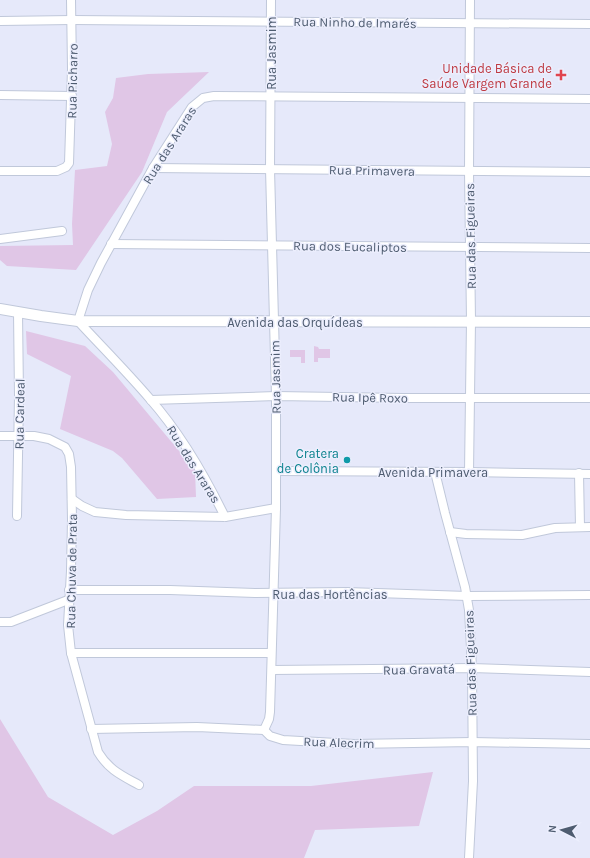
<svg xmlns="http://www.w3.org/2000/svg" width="590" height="858" font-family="Karla,sans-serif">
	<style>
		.green { fill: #e0c6e6 }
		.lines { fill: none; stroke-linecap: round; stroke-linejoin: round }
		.minor-casing { stroke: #c0c8da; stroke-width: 10 }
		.tertiary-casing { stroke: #c0c8da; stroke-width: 12 }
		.minor { stroke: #fff; stroke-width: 8 }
		.tertiary { stroke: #fff; stroke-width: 10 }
		.health-dot { fill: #e0444e; stroke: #eceefd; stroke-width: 1.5 }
		.culture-dot { fill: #0f9aa8; stroke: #eceefd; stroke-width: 1.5 }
		.labels { text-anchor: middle; stroke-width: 3; stroke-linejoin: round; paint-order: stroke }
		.street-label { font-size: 13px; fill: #4e5c70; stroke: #eceefd }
		.health-label { font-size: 13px; fill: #be3a42; stroke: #eceefd; text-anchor: end }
		.culture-label { font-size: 13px; fill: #0d838f; stroke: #eceefd; text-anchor: end }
	</style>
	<rect width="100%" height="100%" fill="#e6e9fa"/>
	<g class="green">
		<path d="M 209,72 L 167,112 L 142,172 L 76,270 L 7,266 L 0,260 L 0,246 L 73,245 L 72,224 L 75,170 L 107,166 L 112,144 L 105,112 L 113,98 L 116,78 L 148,74 Z"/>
		<path d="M 26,331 L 85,346 L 113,372 L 195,470 L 196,497 L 157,499 L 122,458 L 113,451 L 60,429 L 71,376 L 27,354 Z"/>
		<path d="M 314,346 L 318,347 L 319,349 L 330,349 L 330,358 L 318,358 L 318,362 L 314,362 Z"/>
		<path d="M 290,350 L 305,350 L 305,363 L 301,363 L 301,357 L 290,357 Z"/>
		<path d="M 0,719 L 48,797 L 113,835 L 157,811 L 194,786 L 311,786 L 433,772 L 419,826 L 315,830 L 304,858 L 0,858 Z"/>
	</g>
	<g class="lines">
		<defs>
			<g id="minor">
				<path d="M 0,21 L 72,20 L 590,24"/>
				<path d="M 0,95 L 72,96"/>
				<path d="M 153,168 L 590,172"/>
				<path d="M 0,171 L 57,171 L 66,167 L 69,163 L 72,69 L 71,0"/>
				<path d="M 0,239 L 62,231"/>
				<path d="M 111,244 L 590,248"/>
				<path d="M 151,400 L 276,396 L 403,398 L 590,398"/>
				<path d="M 0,436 L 34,436 L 49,439 L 65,447 L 69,454 L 71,467 L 72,519 L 71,571 L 68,625 L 71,653 L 98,752 C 109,770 121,775 139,785"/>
				<path d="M 276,471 L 469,472 L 590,474"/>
				<path d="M 435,472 L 445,513 L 465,587 L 469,610 L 472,668 L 473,781 L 469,858"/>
				<path d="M 469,472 L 471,321 L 469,171 L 470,0"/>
				<path d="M 579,473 L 580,527"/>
				<path d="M 72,499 L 82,506 L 95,512 L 126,515 L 225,517 L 276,508"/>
				<path d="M 17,516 L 19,396 L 18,312"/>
				<path d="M 225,517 C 205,476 181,434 150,399 C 127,372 102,347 78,321 L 88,290 L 101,263 L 153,168 L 192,107 L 203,98 L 214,96 L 590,99"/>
				<path d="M 450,532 L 466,534 L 522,535 L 555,528 L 590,527"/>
				<path d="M 69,590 L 170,590 L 255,593 L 347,592 L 467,596 L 590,595"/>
				<path d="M 0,622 L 11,622 L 68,600"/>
				<path d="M 71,653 L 271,653"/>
				<path d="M 272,670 L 472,668 L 590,672"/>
				<path d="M 91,729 L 197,727 L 264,730 L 270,736 L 283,740 L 354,744 L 472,742 L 590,744"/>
				<path d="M 264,730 L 269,719 L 270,712 L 276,508 L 276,396 L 270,169 L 271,0"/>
			</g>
			<path id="tertiary" d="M 0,309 L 41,316 L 78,321 L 590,322"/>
		</defs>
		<use href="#minor" class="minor-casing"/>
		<use href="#tertiary" class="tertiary-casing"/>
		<use href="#minor" class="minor"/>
		<use href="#tertiary" class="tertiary"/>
	</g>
	<path class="health-dot" d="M559 69h4v4h4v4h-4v4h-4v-4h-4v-4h4z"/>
	<circle class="culture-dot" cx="347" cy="460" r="4"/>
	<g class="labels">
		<g class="street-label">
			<text transform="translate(355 22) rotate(1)" y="5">Rua Ninho de Imarés</text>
			<text transform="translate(271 53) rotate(-90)" y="5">Rua Jasmim</text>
			<text transform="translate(72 81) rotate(-89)" y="5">Rua Picharro</text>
			<text transform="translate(169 145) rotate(-58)" y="5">Rua das Araras</text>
			<text transform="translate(372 170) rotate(1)" y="5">Rua Primavera</text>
			<text transform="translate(470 236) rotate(-91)" y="5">Rua das Figueiras</text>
			<text transform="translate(350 246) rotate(1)" y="5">Rua dos Eucaliptos</text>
			<text x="295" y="327">Avenida das Orquídeas</text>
			<text transform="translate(275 377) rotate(-91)" y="5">Rua Jasmim</text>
			<text transform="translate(370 397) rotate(1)" y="5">Rua Ipê Roxo</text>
			<text transform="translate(19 414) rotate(-89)" y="5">Rua Cardeal</text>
			<text transform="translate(194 464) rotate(58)" y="5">Rua das Araras</text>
			<text x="433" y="477">Avenida Primavera</text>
			<text transform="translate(71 571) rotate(-89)" y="5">Rua Chuva de Prata</text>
			<text x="330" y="599">Rua das Hortências</text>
			<text transform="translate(470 663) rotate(-92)" y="5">Rua das Figueiras</text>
			<text transform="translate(419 669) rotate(-1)" y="5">Rua Gravatá</text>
			<text transform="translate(339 742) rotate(2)" y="5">Rua Alecrim</text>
		</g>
		<g class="health-label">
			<text x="552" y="73">Unidade Básica de<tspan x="552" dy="15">Saúde Vargem Grande</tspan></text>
		</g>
		<g class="culture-label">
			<text x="339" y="458">Cratera<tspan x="339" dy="15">de Colônia</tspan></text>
		</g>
	</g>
	<g transform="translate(562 830) rotate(276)" stroke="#eceefd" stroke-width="3" paint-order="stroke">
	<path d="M0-3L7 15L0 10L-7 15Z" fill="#4e5c70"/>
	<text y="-6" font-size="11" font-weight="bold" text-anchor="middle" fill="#4e5c70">N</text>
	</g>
</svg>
